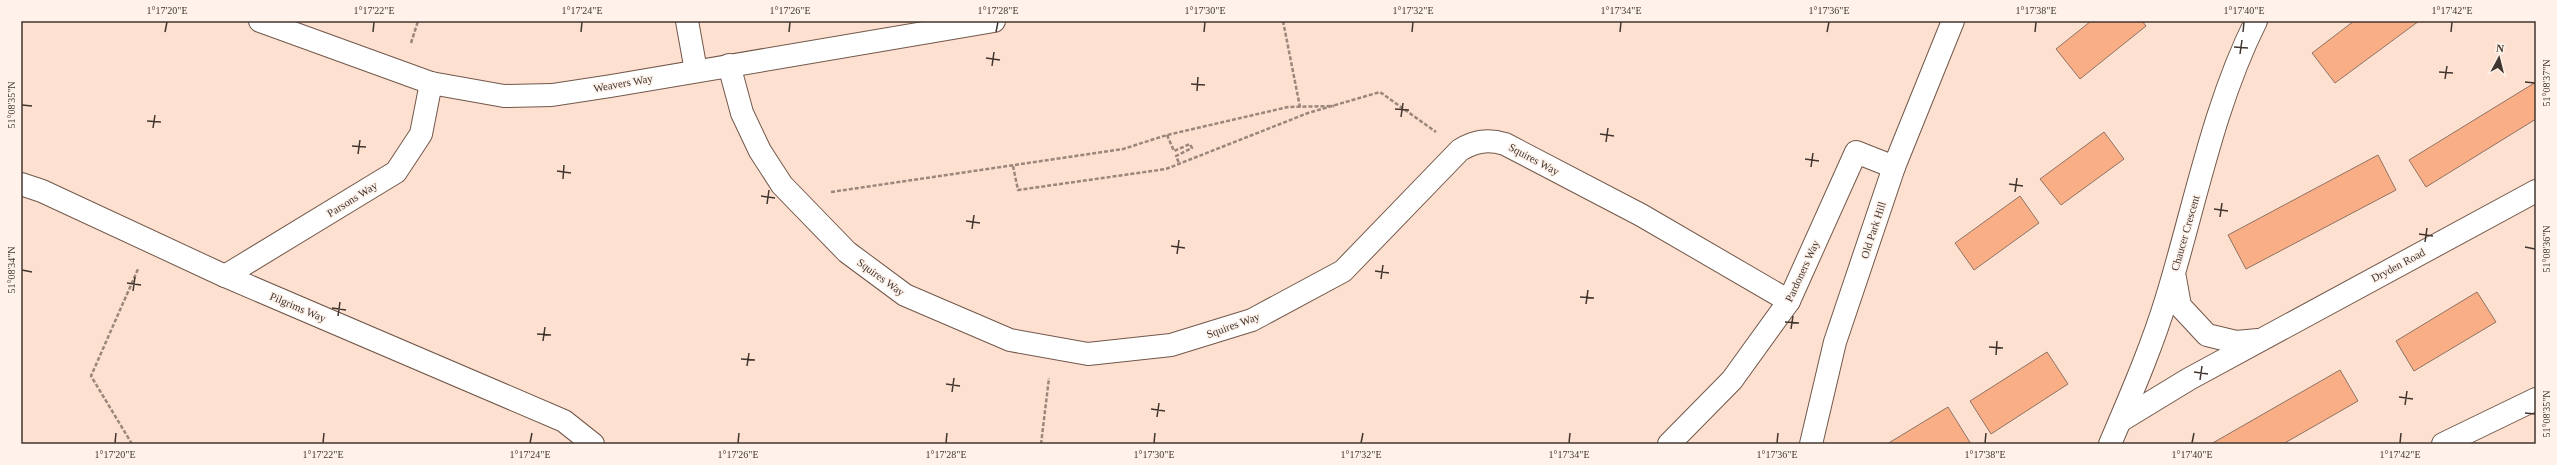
<svg xmlns="http://www.w3.org/2000/svg" width="2557" height="465" font-family="Georgia,serif">
	<style>
		.building { fill: #f9ae85; stroke: #8e7365 }
		.lines { fill: none; stroke-linecap: round; stroke-linejoin: round }
		.minor-casing { stroke: #71584a; stroke-width: 24 }
		.path { stroke: #9a867b; stroke-width: 2.5; stroke-dasharray: 4 2; stroke-linecap: butt }
		.minor { stroke: #fff; stroke-width: 22 }
		.ticks { fill: none; stroke: #41362f; stroke-width: 1.5 }
		.labels { text-anchor: middle; stroke-width: 3; stroke-linejoin: round; paint-order: stroke }
		.street-label { font-size: 11px; fill: #41362f; stroke: #fef2eb }
		.neatline { fill: none; stroke: #41362f; stroke-width: 1.5 }
		.ticks-label { font-size: 10px; text-anchor: middle; fill: #41362f }
	</style>
	<rect width="100%" height="100%" fill="#fee0d0"/>
	<g class="building">
		<path d="M 2091,21 L 2142,21 L 2146,26 L 2080,79 L 2056,49 Z"/>
		<path d="M 2354,21 L 2419,21 L 2335,83 L 2312,53 Z"/>
		<path d="M 2536,82 L 2536,119 L 2426,187 L 2409,160 Z"/>
		<path d="M 2104,132 L 2124,159 L 2061,205 L 2040,179 Z"/>
		<path d="M 2378,155 L 2396,190 L 2246,269 L 2228,235 Z"/>
		<path d="M 2020,196 L 2039,223 L 1974,270 L 1955,243 Z"/>
		<path d="M 2477,292 L 2496,322 L 2414,371 L 2396,341 Z"/>
		<path d="M 2047,352 L 2068,384 L 1991,434 L 1970,401 Z"/>
		<path d="M 2340,370 L 2358,401 L 2283,444 L 2211,444 Z"/>
		<path d="M 1948,407 L 1971,444 L 1887,444 Z"/>
	</g>
	<g class="lines">
		<defs>
			<g id="minor">
				<path d="M 260,21 L 431,83 L 504,96 L 552,95 L 611,86 L 994,21"/>
				<path d="M 687,21 L 696,71"/>
				<path d="M 729,65 L 742,113 L 760,151 L 782,185 L 847,252 L 905,295 L 1010,340 L 1088,354 L 1171,345 L 1252,320 L 1343,271 L 1460,150 C 1475,141 1488,139 1505,144 L 1641,215 L 1789,301"/>
				<path d="M 21,184 L 42,191 L 225,276 L 564,421 L 593,444"/>
				<path d="M 225,276 L 396,172 L 421,134 L 431,83"/>
				<path d="M 2175,278 L 2180,306 L 2207,335 L 2236,342 L 2258,340"/>
				<path d="M 2120,421 L 2189,379 L 2536,191"/>
				<path d="M 1669,444 L 1732,380 L 1789,301 L 1856,152 L 1894,167"/>
				<path d="M 1811,444 L 1835,342 L 1894,167 L 1953,21"/>
				<path d="M 2110,444 C 2130,397 2152,347 2167,297 C 2195,205 2213,107 2256,21"/>
				<path d="M 2443,444 L 2536,399"/>
			</g>
		</defs>
		<use href="#minor" class="minor-casing"/>
		<g class="path">
			<path d="M 1283,21 L 1300,107"/>
			<path d="M 411,43 L 418,21"/>
			<path d="M 1167,135 L 1174,151 L 1190,144 L 1192,148 L 1176,156 L 1179,163"/>
			<path d="M 1013,166 L 1018,190 L 1166,169 L 1308,113 L 1380,92 L 1436,132"/>
			<path d="M 831,192 L 1123,149 L 1167,135 L 1288,107 L 1334,106"/>
			<path d="M 132,444 L 91,376 L 138,269"/>
			<path d="M 1041,444 L 1049,378"/>
		</g>
		<use href="#minor" class="minor"/>
	</g>
	<path class="ticks" d="M 165,32 L 167,22M 373,32 L 374,22M 581,32 L 582,22M 789,32 L 790,22M 996,32 L 998,22M 1204,32 L 1205,22M 1412,32 L 1413,22M 1620,32 L 1621,22M 1827,32 L 1829,22M 2035,32 L 2036,22M 2243,32 L 2244,22M 2451,32 L 2452,22M 2234,47 L 2248,48M 2240,54 L 2242,40M 986,58 L 1000,60M 992,66 L 994,52M 2439,72 L 2453,73M 2445,79 L 2447,66M 2525,82 L 2535,83M 1191,84 L 1205,85M 1197,91 L 1198,77M 22,105 L 32,106M 1395,109 L 1409,110M 1401,117 L 1403,103M 147,121 L 161,122M 153,128 L 155,115M 1600,134 L 1614,136M 1606,142 L 1608,128M 352,146 L 366,147M 358,154 L 360,140M 1805,159 L 1819,161M 1811,167 L 1813,153M 557,171 L 571,173M 563,179 L 564,165M 2009,184 L 2023,186M 2015,192 L 2017,178M 761,196 L 775,198M 767,204 L 769,190M 2214,209 L 2228,211M 2220,217 L 2222,203M 966,221 L 980,223M 972,229 L 974,215M 2419,234 L 2433,236M 2425,242 L 2427,228M 1171,246 L 1185,248M 2525,247 L 2535,249M 1177,254 L 1179,240M 22,270 L 32,272M 1375,271 L 1389,273M 1381,279 L 1383,265M 127,283 L 141,285M 133,291 L 135,277M 1580,297 L 1594,298M 1586,304 L 1588,290M 332,308 L 346,310M 338,316 L 340,302M 1785,322 L 1799,323M 1791,329 L 1793,316M 537,334 L 551,335M 543,341 L 545,327M 1989,347 L 2003,348M 1996,355 L 1997,341M 741,359 L 755,360M 747,366 L 749,353M 2194,372 L 2208,374M 2200,380 L 2202,366M 946,384 L 960,386M 952,392 L 954,378M 2399,397 L 2413,399M 2405,405 L 2407,391M 1151,409 L 1165,411M 2525,413 L 2535,414M 1157,417 L 1159,403M 115,443 L 116,433M 323,443 L 324,433M 530,443 L 532,433M 738,443 L 739,433M 946,443 L 947,433M 1154,443 L 1155,433M 1361,443 L 1363,433M 1569,443 L 1570,433M 1777,443 L 1778,433M 1985,443 L 1986,433M 2192,443 L 2194,433M 2400,443 L 2401,433"/>
	<g class="labels">
		<g class="street-label">
			<text transform="translate(623 83) rotate(-10)" y="4">Weavers Way</text>
			<text transform="translate(1534 159) rotate(28)" y="4">Squires Way</text>
			<text transform="translate(352 199) rotate(-32)" y="4">Parsons Way</text>
			<text transform="translate(1873 230) rotate(-72)" y="4">Old Park Hill</text>
			<text transform="translate(2185 233) rotate(-74)" y="4">Chaucer Crescent</text>
			<text transform="translate(2398 265) rotate(-28)" y="4">Dryden Road</text>
			<text transform="translate(1802 271) rotate(-65)" y="4">Pardoners Way</text>
			<text transform="translate(881 277) rotate(36)" y="4">Squires Way</text>
			<text transform="translate(298 307) rotate(23)" y="4">Pilgrims Way</text>
			<text transform="translate(1233 325) rotate(-20)" y="4">Squires Way</text>
		</g>
	</g>
	<rect width="2557" height="465" fill="none" stroke="#fef2eb" stroke-width="44"/>
	<g transform="translate(2499 58) rotate(7)" stroke="#fef2eb" stroke-width="3" paint-order="stroke">
	<path d="M0-3L7 15L0 10L-7 15Z" fill="#41362f"/>
	<text y="-6" font-size="11" font-weight="bold" text-anchor="middle" fill="#41362f">N</text>
	</g>
	<rect x="22" y="22" width="2513" height="421" class="neatline"/>
	<g class="ticks-label">
		<text x="167" y="14">1°17'20"E</text>
		<text x="374" y="14">1°17'22"E</text>
		<text x="582" y="14">1°17'24"E</text>
		<text x="790" y="14">1°17'26"E</text>
		<text x="998" y="14">1°17'28"E</text>
		<text x="1205" y="14">1°17'30"E</text>
		<text x="1413" y="14">1°17'32"E</text>
		<text x="1621" y="14">1°17'34"E</text>
		<text x="1829" y="14">1°17'36"E</text>
		<text x="2036" y="14">1°17'38"E</text>
		<text x="2244" y="14">1°17'40"E</text>
		<text x="2452" y="14">1°17'42"E</text>
		<text transform="translate(2546 83) rotate(-90)" y="4">51°08'37"N</text>
		<text transform="translate(11 105) rotate(-90)" y="4">51°08'35"N</text>
		<text transform="translate(2546 249) rotate(-90)" y="4">51°08'36"N</text>
		<text transform="translate(11 270) rotate(-90)" y="4">51°08'34"N</text>
		<text transform="translate(2546 414) rotate(-90)" y="4">51°08'35"N</text>
		<text x="115" y="458">1°17'20"E</text>
		<text x="323" y="458">1°17'22"E</text>
		<text x="530" y="458">1°17'24"E</text>
		<text x="738" y="458">1°17'26"E</text>
		<text x="946" y="458">1°17'28"E</text>
		<text x="1154" y="458">1°17'30"E</text>
		<text x="1361" y="458">1°17'32"E</text>
		<text x="1569" y="458">1°17'34"E</text>
		<text x="1777" y="458">1°17'36"E</text>
		<text x="1985" y="458">1°17'38"E</text>
		<text x="2192" y="458">1°17'40"E</text>
		<text x="2400" y="458">1°17'42"E</text>
	</g>
</svg>
